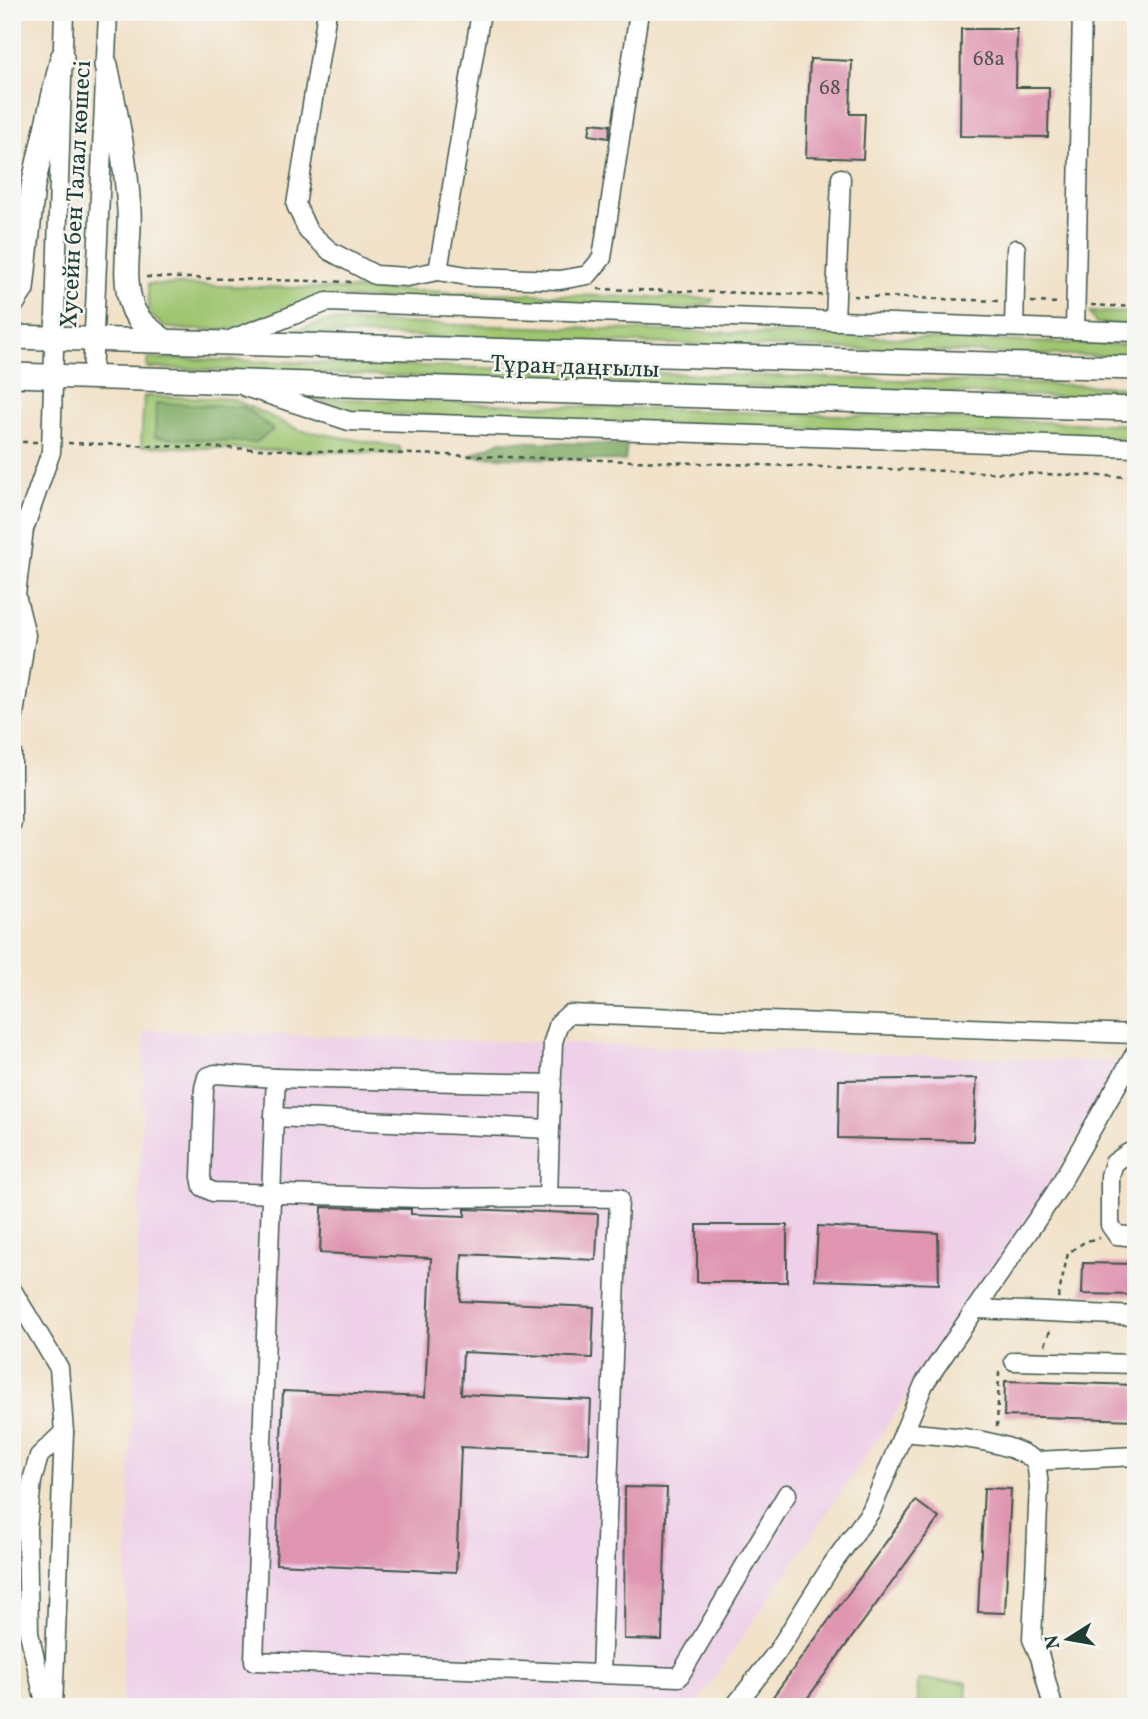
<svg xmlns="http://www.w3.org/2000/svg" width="1148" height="1719" font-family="Vollkorn,serif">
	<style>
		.built { fill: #eed0e8 }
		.green { fill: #9fc570; stroke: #5f8152; stroke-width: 2 }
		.forest { fill: #7faa62; stroke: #4f744b; stroke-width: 2 }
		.building { fill: #df95b0 }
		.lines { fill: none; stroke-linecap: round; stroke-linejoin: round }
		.minor-casing { stroke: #3e564a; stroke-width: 21 }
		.major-casing { stroke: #3e564a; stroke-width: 26 }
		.path { stroke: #3e564a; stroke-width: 2.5; stroke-dasharray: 5 5; stroke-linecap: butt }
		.minor { stroke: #fff; stroke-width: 18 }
		.major { stroke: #fff; stroke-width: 23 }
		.labels { text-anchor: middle; stroke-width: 5; stroke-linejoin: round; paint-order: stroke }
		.number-label { font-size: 21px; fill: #4f5353 }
		.street-label { font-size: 24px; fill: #1f3d34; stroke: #f6f6f2 }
	</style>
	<rect width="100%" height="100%" fill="#f6f6f2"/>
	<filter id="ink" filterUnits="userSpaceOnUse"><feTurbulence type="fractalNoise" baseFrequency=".0143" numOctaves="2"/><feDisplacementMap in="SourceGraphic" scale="14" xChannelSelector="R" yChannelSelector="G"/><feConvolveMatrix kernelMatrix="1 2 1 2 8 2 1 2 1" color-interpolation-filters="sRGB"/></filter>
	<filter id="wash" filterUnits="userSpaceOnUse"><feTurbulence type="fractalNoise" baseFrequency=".00686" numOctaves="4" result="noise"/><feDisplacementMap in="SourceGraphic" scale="28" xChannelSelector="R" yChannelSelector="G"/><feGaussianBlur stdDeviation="1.57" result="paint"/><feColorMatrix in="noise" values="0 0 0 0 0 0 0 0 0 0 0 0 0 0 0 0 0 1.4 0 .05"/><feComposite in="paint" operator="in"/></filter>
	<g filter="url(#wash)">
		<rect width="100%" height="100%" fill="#f1e1c7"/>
		<path class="built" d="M 145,1030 L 1122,1062 L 1041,1199 L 695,1707 L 122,1707 Z"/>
		<g class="green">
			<path d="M 148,284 L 713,299 L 712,303 L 679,310 L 331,297 L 238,329 L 189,330 L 165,327 L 148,313 Z"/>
			<path d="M 1089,312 L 1136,313 L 1136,325 L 1096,323 Z"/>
			<path d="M 327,321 L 1136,345 L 1136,357 L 288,333 Z"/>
			<path d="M 148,358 L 1136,387 L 1136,399 L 147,368 Z"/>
			<path d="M 144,396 L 233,399 L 299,430 L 400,447 L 401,454 L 141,446 Z"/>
			<path d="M 312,398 L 1136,425 L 1136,440 L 353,413 Z"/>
			<path d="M 918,1680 L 967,1682 L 966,1707 L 917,1707 Z"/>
		</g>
		<g class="forest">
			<path d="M 156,403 L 244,407 L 273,430 L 255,443 L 155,437 Z"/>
			<path d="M 501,441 L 627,445 L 625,461 L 469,456 Z"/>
		</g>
		<g id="blocks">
			<g class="building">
				<path d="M 961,29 L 1017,29 L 1016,87 L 1049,87 L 1048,137 L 960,136 Z"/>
				<path d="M 810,59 L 852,61 L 850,114 L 865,114 L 863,159 L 806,157 Z"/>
				<path d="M 591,123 L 610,125 L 609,138 L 589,135 Z"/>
				<path d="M 977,1078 L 973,1141 L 838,1138 L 839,1080 Z"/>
				<path d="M 322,1207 L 411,1209 L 411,1214 L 465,1216 L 465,1209 L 598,1214 L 596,1260 L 462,1254 L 460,1301 L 594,1307 L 592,1358 L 463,1352 L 461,1394 L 591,1400 L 589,1453 L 461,1447 L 456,1572 L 276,1564 L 283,1391 L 425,1397 L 431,1258 L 320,1253 Z"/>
				<rect x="697" y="1225" width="90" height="57"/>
				<path d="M 818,1226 L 938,1233 L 939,1284 L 815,1280 Z"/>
				<path d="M 1083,1263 L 1136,1264 L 1136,1295 L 1082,1294 Z"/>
				<path d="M 1005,1381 L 1136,1385 L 1136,1420 L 1004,1416 Z"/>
				<path d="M 625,1487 L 667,1488 L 662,1640 L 624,1639 Z"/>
				<path d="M 984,1488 L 1011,1489 L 1005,1613 L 978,1612 Z"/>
				<path d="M 916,1501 L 939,1518 L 801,1707 L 776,1707 L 769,1702 Z"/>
			</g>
		</g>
	</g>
	<g filter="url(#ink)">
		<use href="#blocks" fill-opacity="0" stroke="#3e564a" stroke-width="2"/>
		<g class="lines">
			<defs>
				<g id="minor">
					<path d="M 327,12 L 296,205 L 308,231 L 330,251 L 375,275 L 407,277 L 438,271 L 473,277 L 560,280 L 588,275 L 602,258 L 639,12"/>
					<path d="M 438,271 L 481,12"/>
					<path d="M 835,321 L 841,178"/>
					<path d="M 1014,327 L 1016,249"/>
					<path d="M 1075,330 L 1082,12"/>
					<path d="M 227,341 L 327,302 L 1136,332"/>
					<path d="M 92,377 L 108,12"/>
					<path d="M 245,387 L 349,421 L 1136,448"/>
					<path d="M 12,728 L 26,635 L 16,595 L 24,529 L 51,452 L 64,12"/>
					<path d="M 12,753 L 12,823"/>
					<path d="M 276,1078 L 215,1074 L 207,1077 L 204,1088 L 201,1177 L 203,1187 L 213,1192 L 421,1198 L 548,1197"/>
					<path d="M 274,1117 L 276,1078 L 552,1084"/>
					<path d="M 550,1129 L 548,1197 L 619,1198 L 601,1674"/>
					<path d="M 1136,1154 L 1128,1153 L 1114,1163 L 1110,1176 L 1110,1225 L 1117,1235 L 1136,1237"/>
					<path d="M 12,1290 L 59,1368 L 64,1432 L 53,1707"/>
					<path d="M 977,1309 L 1136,1316"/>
					<path d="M 1014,1361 L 1136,1364"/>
					<path d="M 904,1432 C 946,1437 1002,1437 1036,1461 L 1039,1486 L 1032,1639 L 1040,1657 L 1053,1707"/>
					<path d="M 1036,1461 L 1136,1456"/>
					<path d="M 787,1494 L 679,1677 L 254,1661 L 274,1117 L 550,1129 L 553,1042 L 559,1023 L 569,1014 L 1136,1034"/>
					<path d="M 46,1707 L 29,1633 L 27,1528 L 32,1481 L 39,1456 L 64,1432"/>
					<path d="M 734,1707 L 777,1652 L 833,1563 L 871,1511 L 924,1384 L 1055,1193 L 1136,1052"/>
				</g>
				<g id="major">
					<path d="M 106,65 C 116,113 126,160 129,210 C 131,242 121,275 132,306 C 137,322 152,331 165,341"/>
					<path d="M 12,304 L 22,289 L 33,186 L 62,58"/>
					<path d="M 12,337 L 1136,368"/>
					<path d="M 12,375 L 1136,409"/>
				</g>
			</defs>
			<use href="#minor" class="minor-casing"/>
			<use href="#major" class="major-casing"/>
			<g class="path">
				<path d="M 146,277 L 353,282"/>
				<path d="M 598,289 L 822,295"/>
				<path d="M 853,296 L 1000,301"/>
				<path d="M 1031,302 L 1060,303"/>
				<path d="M 1091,305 L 1136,307"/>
				<path d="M 12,442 L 37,442"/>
				<path d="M 68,443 L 1136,477"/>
				<path d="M 1058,1298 L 1068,1253 L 1086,1241 L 1100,1238"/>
				<path d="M 1045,1345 L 1051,1328"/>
				<path d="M 997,1427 L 999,1373 L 1001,1371"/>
			</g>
			<use href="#minor" class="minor"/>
			<use href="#major" class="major"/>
		</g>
	</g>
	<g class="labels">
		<g class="number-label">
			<text x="989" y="65">68а</text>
			<text x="830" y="94">68</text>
		</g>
		<g class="street-label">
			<text transform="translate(75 194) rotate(-87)" y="8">Хусейн бен Талал көшесі</text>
			<text transform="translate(575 366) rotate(2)" y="8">Тұран даңғылы</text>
		</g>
	</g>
	<rect width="1148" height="1719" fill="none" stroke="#f6f6f2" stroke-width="42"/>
	<g transform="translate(1068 1639) rotate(259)" stroke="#f6f6f2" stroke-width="5" paint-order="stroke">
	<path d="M0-5L12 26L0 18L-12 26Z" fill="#1f3d34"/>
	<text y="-10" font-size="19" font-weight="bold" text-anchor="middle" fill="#1f3d34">N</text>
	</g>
</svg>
